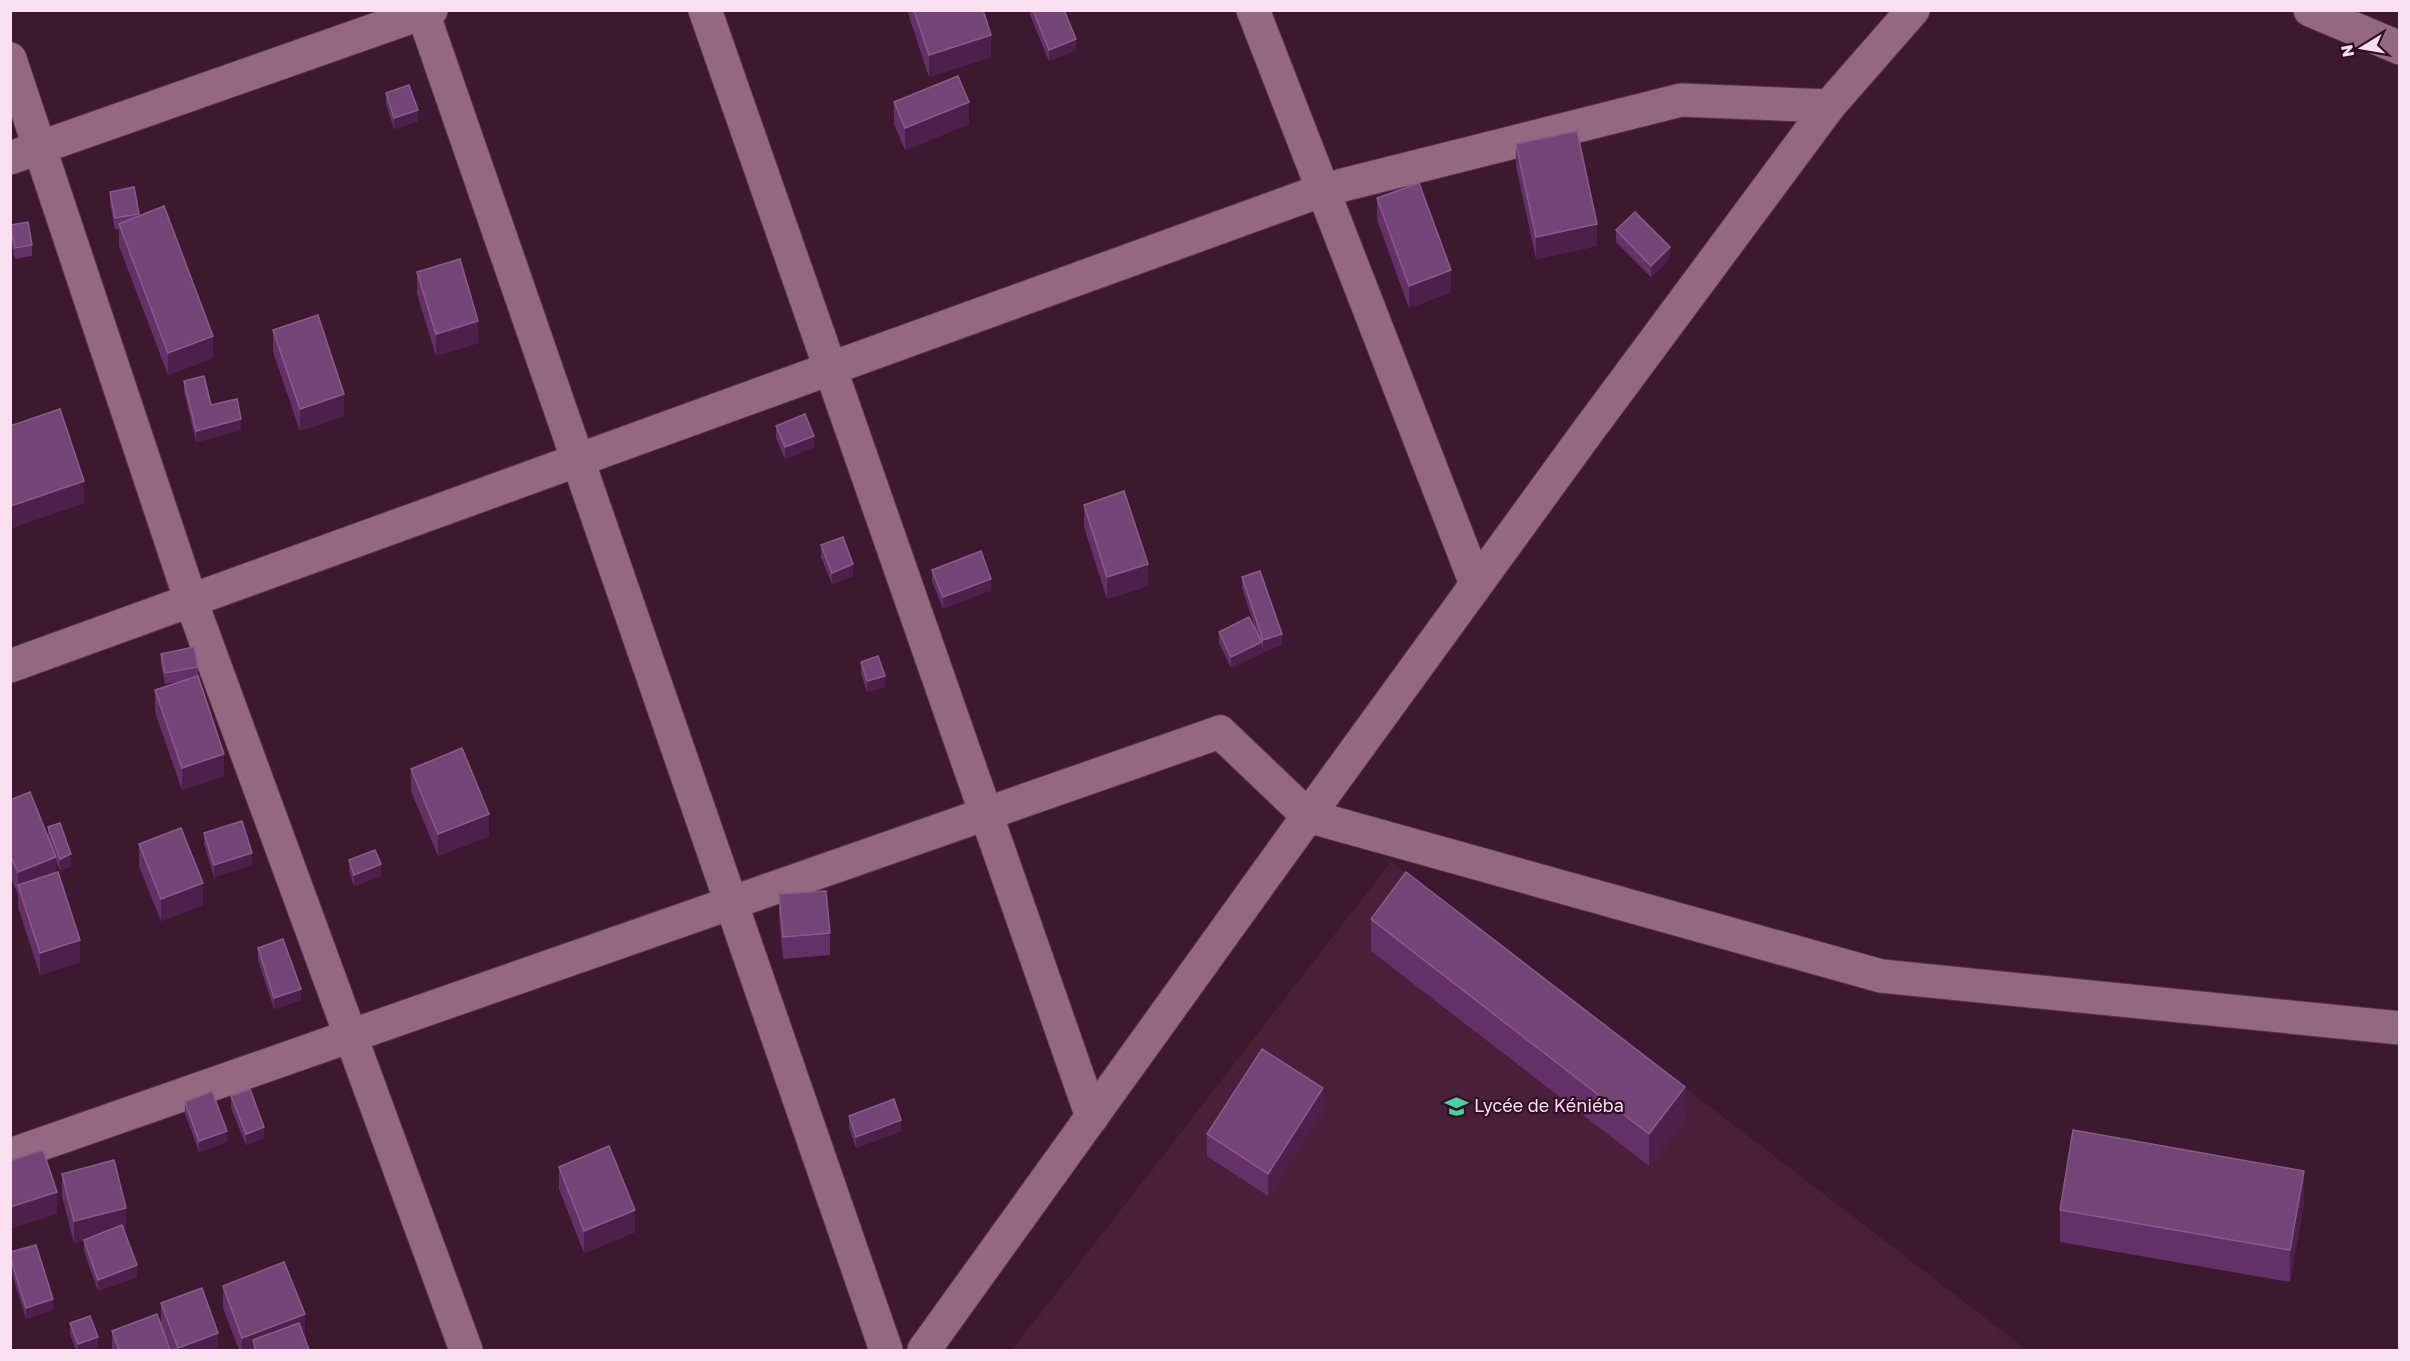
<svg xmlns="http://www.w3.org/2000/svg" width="2410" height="1361" font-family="'Golos Text',sans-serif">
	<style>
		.built { fill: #4a1f3a }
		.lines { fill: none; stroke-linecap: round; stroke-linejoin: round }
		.street-casing { stroke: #56374b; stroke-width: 35 }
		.street { stroke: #946881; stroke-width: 33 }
		.wall { fill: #633168 }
		.shaded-wall { fill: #4d204c }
		.building { fill: #734476; stroke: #885c89; stroke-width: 1.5 }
		.labels { text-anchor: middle; stroke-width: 4.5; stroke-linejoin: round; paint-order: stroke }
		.poi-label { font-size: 18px; fill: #f9e0ee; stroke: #320f26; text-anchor: start }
	</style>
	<rect width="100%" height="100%" fill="#3d1930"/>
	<path class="built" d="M 1391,862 L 2027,1350 L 1012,1350 Z"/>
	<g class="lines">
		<defs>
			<g id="street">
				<path d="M 422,10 L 886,1350"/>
				<path d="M 705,10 L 1092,1117"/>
				<path d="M 1253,10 L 1476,584"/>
				<path d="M 2310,10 L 2400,48"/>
				<path d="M 10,59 L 191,601 L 466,1350"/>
				<path d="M 10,158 L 431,10"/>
				<path d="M 10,666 L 1323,190 L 1681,100 L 1829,106"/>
				<path d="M 10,1155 L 1220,732 L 1308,816 L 1881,976 L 2400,1028"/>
				<path d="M 924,1350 L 1308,816 L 1585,435 L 1829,106 L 1913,10"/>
			</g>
		</defs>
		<use href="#street" class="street-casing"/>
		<use href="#street" class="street"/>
	</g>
	<g class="wall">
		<path d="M 907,10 L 983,10 L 991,57 L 929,77 Z"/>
		<path d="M 1030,10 L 1064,10 L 1076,50 L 1049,61 L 1030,15 Z"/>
		<path d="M 386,93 L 418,121 L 394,129 L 386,104 Z"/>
		<path d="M 894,102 L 969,124 L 905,150 L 894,124 Z"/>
		<path d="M 1516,144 L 1597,246 L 1536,259 L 1516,166 Z"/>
		<path d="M 110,192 L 139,214 L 139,216 L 213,358 L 168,375 L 119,246 L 119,229 L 115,230 L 110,203 Z"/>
		<path d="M 1377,198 L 1451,292 L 1409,308 L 1377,220 Z"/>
		<path d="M 10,225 L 32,245 L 32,256 L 15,259 L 10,238 Z"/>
		<path d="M 1616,230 L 1670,258 L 1651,277 L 1616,242 Z"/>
		<path d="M 417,272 L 478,343 L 436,356 L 417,294 Z"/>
		<path d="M 273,330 L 344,416 L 300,431 L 273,352 Z"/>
		<path d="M 184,381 L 211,405 L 241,430 L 196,442 L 184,392 Z"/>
		<path d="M 10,426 L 84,503 L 11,528 Z"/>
		<path d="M 776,426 L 814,447 L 785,459 L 776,438 Z"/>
		<path d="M 1084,505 L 1148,586 L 1107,599 L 1084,527 Z"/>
		<path d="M 821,545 L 853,576 L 832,584 L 821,557 Z"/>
		<path d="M 932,570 L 991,590 L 943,609 L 932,581 Z"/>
		<path d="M 1242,577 L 1282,645 L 1263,652 L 1262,646 L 1262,653 L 1231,668 L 1219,643 L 1219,632 L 1257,633 L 1242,588 Z"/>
		<path d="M 161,654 L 198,667 L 198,676 L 224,776 L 182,790 L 155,712 L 155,690 L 183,681 L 165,684 L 161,665 Z"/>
		<path d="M 861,662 L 885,687 L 867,692 L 861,673 Z"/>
		<path d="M 411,769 L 489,836 L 438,856 L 411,791 Z"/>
		<path d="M 10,800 L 48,836 L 48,827 L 71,866 L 60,870 L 56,861 L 56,873 L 80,962 L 40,975 L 18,907 L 18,894 L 10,877 Z"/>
		<path d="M 204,833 L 252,865 L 214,877 L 204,844 Z"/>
		<path d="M 139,844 L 203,905 L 161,921 L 139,866 Z"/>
		<path d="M 349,860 L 381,876 L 354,886 L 349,871 Z"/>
		<path d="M 779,894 L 830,933 L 830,955 L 783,959 L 779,916 Z"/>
		<path d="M 1371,919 L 1685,1119 L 1649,1166 L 1371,951 Z"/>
		<path d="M 258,948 L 301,1000 L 274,1009 L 258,960 Z"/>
		<path d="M 231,1096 L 264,1138 L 246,1145 L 231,1108 Z"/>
		<path d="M 185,1102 L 227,1142 L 199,1152 L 185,1113 Z"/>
		<path d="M 1323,1110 L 1268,1196 L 1207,1156 L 1207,1134 Z"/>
		<path d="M 849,1116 L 901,1131 L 856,1148 L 849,1128 Z"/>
		<path d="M 559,1167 L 635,1232 L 584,1253 L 559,1189 Z"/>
		<path d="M 62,1174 L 126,1230 L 124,1230 L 137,1277 L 98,1291 L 84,1251 L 84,1240 L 74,1243 L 62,1196 Z"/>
		<path d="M 2304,1202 L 2290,1282 L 2060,1242 L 2060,1210 Z"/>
		<path d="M 10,1252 L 53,1310 L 26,1319 L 10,1267 Z"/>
		<path d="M 223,1286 L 305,1336 L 309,1350 L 239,1350 L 223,1308 Z"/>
		<path d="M 161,1303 L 218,1350 L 171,1350 L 161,1325 Z"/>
		<path d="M 70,1323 L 98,1348 L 91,1350 L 76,1350 L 70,1334 Z"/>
		<path d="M 112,1331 L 170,1350 L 112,1350 Z"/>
	</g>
	<g class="shaded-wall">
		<path d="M 991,35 L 991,57 L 929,77 L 929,55 Z"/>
		<path d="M 1076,39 L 1076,50 L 1049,61 L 1049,50 Z"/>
		<path d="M 969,102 L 969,124 L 905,150 L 905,128 Z"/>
		<path d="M 418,110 L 418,121 L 394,129 L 394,118 Z"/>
		<path d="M 1597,224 L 1597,246 L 1536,259 L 1536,237 Z"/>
		<path d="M 1670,247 L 1670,258 L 1651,277 L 1651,266 Z"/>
		<path d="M 1451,270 L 1451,292 L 1409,308 L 1409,286 Z"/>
		<path d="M 478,321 L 478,343 L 436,356 L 436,334 Z"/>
		<path d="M 213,336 L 213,358 L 168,375 L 168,353 Z"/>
		<path d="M 344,394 L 344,416 L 300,431 L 300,409 Z"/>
		<path d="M 241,419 L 241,430 L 196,442 L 196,431 Z"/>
		<path d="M 814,436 L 814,447 L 785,459 L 785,447 Z"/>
		<path d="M 84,481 L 84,503 L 11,528 L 11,506 Z"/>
		<path d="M 853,564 L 853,576 L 832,584 L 832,573 Z"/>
		<path d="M 1148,564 L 1148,586 L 1107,599 L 1107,577 Z"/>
		<path d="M 991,579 L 991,590 L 943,609 L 943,597 Z"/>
		<path d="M 1282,634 L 1282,645 L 1263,652 L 1263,640 Z"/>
		<path d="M 1262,642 L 1262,653 L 1231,668 L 1231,657 Z"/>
		<path d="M 885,676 L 885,687 L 867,692 L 867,681 Z"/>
		<path d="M 224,754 L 224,776 L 182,790 L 182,768 Z"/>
		<path d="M 489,814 L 489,836 L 438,856 L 438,834 Z"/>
		<path d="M 252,853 L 252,865 L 214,877 L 214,865 Z"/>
		<path d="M 71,854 L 71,866 L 60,870 L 60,859 Z"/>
		<path d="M 56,857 L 56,879 L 18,885 L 18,894 L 18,872 Z"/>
		<path d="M 381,864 L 381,876 L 354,886 L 354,875 Z"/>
		<path d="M 203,883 L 203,905 L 161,921 L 161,899 Z"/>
		<path d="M 80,940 L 80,962 L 40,975 L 40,953 Z"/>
		<path d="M 301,989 L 301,1000 L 274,1009 L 274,998 Z"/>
		<path d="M 1685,1087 L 1685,1119 L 1649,1166 L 1649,1134 Z"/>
		<path d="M 1323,1088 L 1323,1110 L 1268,1196 L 1268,1174 Z"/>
		<path d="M 901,1120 L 901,1131 L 856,1148 L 856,1137 Z"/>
		<path d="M 264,1127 L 264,1138 L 246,1145 L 246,1134 Z"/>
		<path d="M 227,1131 L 227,1142 L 199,1152 L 199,1141 Z"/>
		<path d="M 2304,1171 L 2304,1202 L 2290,1282 L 2290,1250 Z"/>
		<path d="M 57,1192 L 57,1214 L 10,1229 L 10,1207 Z"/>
		<path d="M 126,1208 L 126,1230 L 74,1243 L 74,1221 Z"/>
		<path d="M 635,1210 L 635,1232 L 584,1253 L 584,1231 Z"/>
		<path d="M 137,1265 L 137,1277 L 98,1291 L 98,1280 Z"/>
		<path d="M 53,1299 L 53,1310 L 26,1319 L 26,1308 Z"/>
		<path d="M 305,1314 L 305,1336 L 267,1350 L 253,1340 L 253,1350 L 242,1350 L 242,1338 Z"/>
		<path d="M 218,1333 L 218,1350 L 178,1350 L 178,1348 Z"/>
		<path d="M 98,1337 L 98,1348 L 91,1350 L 78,1350 L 78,1344 Z"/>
	</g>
	<g class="building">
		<path d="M 914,10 L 983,10 L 991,35 L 929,55 Z"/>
		<path d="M 1033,10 L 1064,10 L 1076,39 L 1049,50 Z"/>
		<path d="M 958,76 L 969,102 L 905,128 L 894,102 Z"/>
		<path d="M 409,85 L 418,110 L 394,118 L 386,93 Z"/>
		<path d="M 1577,131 L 1597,224 L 1536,237 L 1516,144 Z"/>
		<path d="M 1419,183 L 1451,270 L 1409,286 L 1377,198 Z"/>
		<path d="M 134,187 L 139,214 L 115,218 L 110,192 Z"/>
		<path d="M 164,206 L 213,336 L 168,353 L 119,224 Z"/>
		<path d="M 1635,212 L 1670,247 L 1651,266 L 1616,230 Z"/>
		<path d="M 28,222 L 32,245 L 15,248 L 10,225 Z"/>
		<path d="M 460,259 L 478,321 L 436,334 L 417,272 Z"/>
		<path d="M 318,315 L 344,394 L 300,409 L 273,330 Z"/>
		<path d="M 204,376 L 211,405 L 237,399 L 241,419 L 196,431 L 184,381 Z"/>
		<path d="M 60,409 L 84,481 L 11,506 L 10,426 Z"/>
		<path d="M 805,414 L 814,436 L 785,447 L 776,426 Z"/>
		<path d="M 1124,491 L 1148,564 L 1107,577 L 1084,505 Z"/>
		<path d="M 843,537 L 853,564 L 832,573 L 821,545 Z"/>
		<path d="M 981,551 L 991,579 L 943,597 L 932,570 Z"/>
		<path d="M 1260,571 L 1282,634 L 1263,640 L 1242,577 Z"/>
		<path d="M 1249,617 L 1262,642 L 1231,657 L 1219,632 Z"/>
		<path d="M 194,647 L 198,667 L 165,673 L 161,654 Z"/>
		<path d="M 878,656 L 885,676 L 867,681 L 861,662 Z"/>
		<path d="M 198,676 L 224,754 L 182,768 L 155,690 Z"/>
		<path d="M 462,748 L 489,814 L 438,834 L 411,769 Z"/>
		<path d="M 30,792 L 56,857 L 18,872 L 10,855 L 10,800 Z"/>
		<path d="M 242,821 L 252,853 L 214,865 L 204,833 Z"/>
		<path d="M 60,823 L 71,854 L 60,859 L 48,827 Z"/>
		<path d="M 181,828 L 203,883 L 161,899 L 139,844 Z"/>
		<path d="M 375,850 L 381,864 L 354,875 L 349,860 Z"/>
		<path d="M 58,872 L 80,940 L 40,953 L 18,885 Z"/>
		<path d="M 1406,872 L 1685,1087 L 1649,1134 L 1371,919 Z"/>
		<path d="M 826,891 L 830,933 L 783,937 L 779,894 Z"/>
		<path d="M 283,939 L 301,989 L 274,998 L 258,948 Z"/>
		<path d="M 1262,1049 L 1323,1088 L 1268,1174 L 1207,1134 Z"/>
		<path d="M 250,1089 L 264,1127 L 246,1134 L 231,1096 Z"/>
		<path d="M 212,1091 L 227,1131 L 199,1141 L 185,1102 Z"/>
		<path d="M 894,1099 L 901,1120 L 856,1137 L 849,1116 Z"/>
		<path d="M 2073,1130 L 2304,1171 L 2290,1250 L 2060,1210 Z"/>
		<path d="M 609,1146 L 635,1210 L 584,1231 L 559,1167 Z"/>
		<path d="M 43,1150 L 57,1192 L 10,1207 L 10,1161 Z"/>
		<path d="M 114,1160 L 126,1208 L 74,1221 L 62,1174 Z"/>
		<path d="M 122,1225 L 137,1265 L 98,1280 L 84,1240 Z"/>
		<path d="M 36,1245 L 53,1299 L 26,1308 L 10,1256 L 10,1252 Z"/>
		<path d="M 284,1262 L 305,1314 L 242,1338 L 223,1286 Z"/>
		<path d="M 202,1288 L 218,1333 L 178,1348 L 161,1303 Z"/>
		<path d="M 157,1314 L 170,1350 L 119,1350 L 112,1331 Z"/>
		<path d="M 90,1316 L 98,1337 L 78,1344 L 70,1323 Z"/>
		<path d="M 299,1323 L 309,1350 L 256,1350 L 253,1340 Z"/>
	</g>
	<defs>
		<symbol id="school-bare" viewBox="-9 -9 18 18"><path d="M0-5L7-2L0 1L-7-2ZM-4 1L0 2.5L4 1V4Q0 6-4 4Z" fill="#46d49e" stroke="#320f26" stroke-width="2.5" paint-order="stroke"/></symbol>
	</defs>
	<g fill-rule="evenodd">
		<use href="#school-bare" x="1440" y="1090" width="33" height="33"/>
	</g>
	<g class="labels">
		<g class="poi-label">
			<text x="1474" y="1112">Lycée de Kéniéba</text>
		</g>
	</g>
	<rect width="2410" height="1361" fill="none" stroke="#f9e0ee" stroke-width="24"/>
	<g transform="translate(2362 48) rotate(259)" stroke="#320f26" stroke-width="4.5" paint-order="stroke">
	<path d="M0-4.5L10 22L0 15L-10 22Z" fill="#f9e0ee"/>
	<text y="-9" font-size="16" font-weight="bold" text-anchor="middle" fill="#f9e0ee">N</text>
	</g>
</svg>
